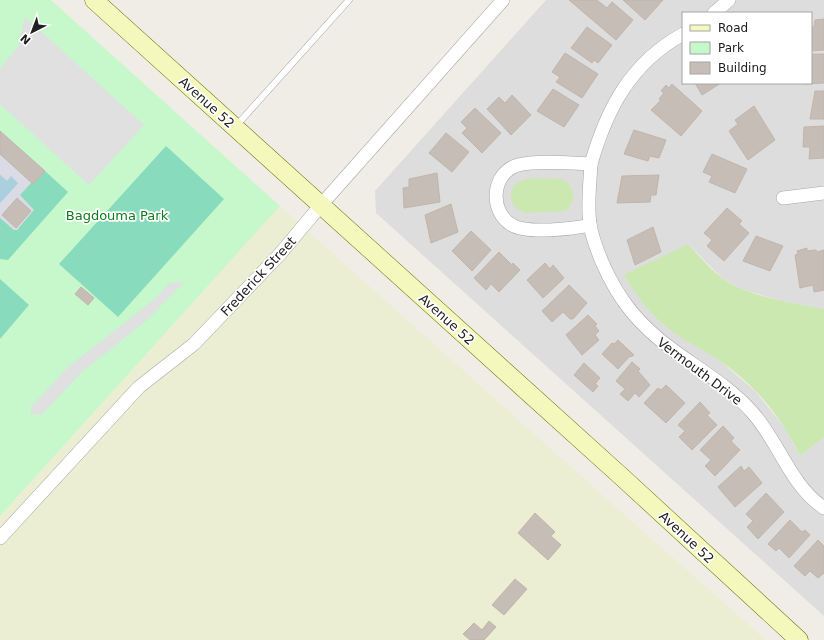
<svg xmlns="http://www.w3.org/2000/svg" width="824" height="640" font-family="'DejaVu Sans',sans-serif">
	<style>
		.residential { fill: #dedddd; fill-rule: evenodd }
		.farmland { fill: #eceed3 }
		.grass { fill: #cae8af }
		.park { fill: #c6f8cb }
		.pitch { fill: #88dcbd }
		.parking { fill: #e0e0e0 }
		.plaza { fill: #dbdbe6 }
		.water { fill: #a9d0dc }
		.building { fill: #c5bdb6; stroke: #c2b5aa }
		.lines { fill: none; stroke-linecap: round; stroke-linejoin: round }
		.service-casing { stroke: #a7a7a7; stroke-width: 7 }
		.minor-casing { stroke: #a7a7a7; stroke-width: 14 }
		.secondary-casing { stroke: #687609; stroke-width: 19 }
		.service { stroke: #fff; stroke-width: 6 }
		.minor { stroke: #fff; stroke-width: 13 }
		.secondary { stroke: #f4f8bd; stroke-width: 18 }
		.labels { text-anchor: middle; stroke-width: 3.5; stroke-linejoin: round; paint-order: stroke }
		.street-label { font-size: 13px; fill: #202020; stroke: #fff }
		.park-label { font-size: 13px; fill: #0f7d1b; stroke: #fff }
	</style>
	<rect width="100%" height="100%" fill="#f0ede7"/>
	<path class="residential" d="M 546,0 L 824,0 L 824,309 L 782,301 L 741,289 L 723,279 L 688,244 L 643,302 L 664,325 L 718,359 L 755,391 L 785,428 L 800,456 L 824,437 L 824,616 L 376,213 L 375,191 ZM 683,13 L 811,13 L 811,83 L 683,83 Z"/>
	<path class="farmland" d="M 280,206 L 609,501 L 766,640 L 0,640 L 0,516 Z"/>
	<g class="grass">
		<path d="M 560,179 C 575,183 578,202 565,211 L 525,213 C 518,210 512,206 511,197 C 510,173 545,179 560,179 Z"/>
		<path d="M 688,244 C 699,256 711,270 723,279 C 750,297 793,303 824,309 L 824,437 L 800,456 C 784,422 761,392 731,369 C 710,352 684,342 664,325 C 648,311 635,293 624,275 Z"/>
	</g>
	<path class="park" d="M 0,0 L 51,0 L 280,206 L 0,516 Z"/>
	<g class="pitch">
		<path d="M 166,146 L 224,199 L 118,317 L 59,264 Z"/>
		<path d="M 0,154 L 33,184 L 45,171 L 68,192 L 8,260 L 0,259 Z"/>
		<path d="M 0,279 L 29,305 L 0,339 Z"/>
	</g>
	<g class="parking">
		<path d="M 25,17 L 144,125 L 89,185 L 0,104 L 0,68 L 18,47 Z"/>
		<path d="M 184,282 L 148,319 L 81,373 L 41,415 L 31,414 L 31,407 L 68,367 L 137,313 L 158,296 L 169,283 Z"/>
	</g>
	<path class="plaza" d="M 0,154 L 32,182 L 20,195 L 34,210 L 17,230 L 14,230 L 0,218 L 0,203 L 18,183 L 7,181 L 0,175 Z"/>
	<path class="water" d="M 0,175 L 7,181 L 11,176 L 18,183 L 0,203 Z"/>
	<g class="building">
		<path d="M 569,0 L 597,0 L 607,8 L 612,2 L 633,20 L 616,40 Z"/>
		<path d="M 623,0 L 663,0 L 645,20 Z"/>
		<path d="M 824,19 L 824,50 L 811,51 L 811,27 L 814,27 L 815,20 Z"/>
		<path d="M 587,27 L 612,45 L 598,63 L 594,60 L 592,63 L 571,48 Z"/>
		<path d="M 565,53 L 598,74 L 582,98 L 556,82 L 560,77 L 552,72 Z"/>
		<path d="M 813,54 L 824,54 L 824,83 L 805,84 L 811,83 L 811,60 Z"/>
		<path d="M 695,83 L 721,83 L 702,95 Z"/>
		<path d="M 672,84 L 702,111 L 681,136 L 651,110 L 661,100 L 659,99 L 664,93 L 661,91 L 666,85 L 669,88 Z"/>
		<path d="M 553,89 L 579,105 L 564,127 L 537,111 Z"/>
		<path d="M 815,91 L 824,91 L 824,119 L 810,119 Z"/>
		<path d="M 512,95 L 531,115 L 511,135 L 487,109 L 499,97 L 505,103 Z"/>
		<path d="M 754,106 L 775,140 L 748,160 L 729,131 L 738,124 L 735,120 Z"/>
		<path d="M 475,108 L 501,133 L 482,153 L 462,133 L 467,128 L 461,122 Z"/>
		<path d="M 824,126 L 824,158 L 809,159 L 810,147 L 803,147 L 804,127 Z"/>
		<path d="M 634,130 L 666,140 L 659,158 L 650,156 L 648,161 L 624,154 Z"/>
		<path d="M 0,131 L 45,171 L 33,184 L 0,154 Z"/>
		<path d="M 446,133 L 469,152 L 452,172 L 429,153 Z"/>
		<path d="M 712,154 L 747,169 L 735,193 L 709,182 L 712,176 L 703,172 Z"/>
		<path d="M 437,173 L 440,202 L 404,208 L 403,188 L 409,187 L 409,179 Z"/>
		<path d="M 659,175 L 656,195 L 651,195 L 650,202 L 617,203 L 622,176 Z"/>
		<path d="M 17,198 L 31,211 L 16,228 L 2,215 Z"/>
		<path d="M 451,204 L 458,232 L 431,243 L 425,215 Z"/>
		<path d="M 727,208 L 742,221 L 739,224 L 749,233 L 724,261 L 707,246 L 712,240 L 704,233 Z"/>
		<path d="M 653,227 L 661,252 L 635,265 L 627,240 Z"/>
		<path d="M 471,231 L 491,250 L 472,271 L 452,251 Z"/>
		<path d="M 756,236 L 783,246 L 770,271 L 743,261 Z"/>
		<path d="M 807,248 L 807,251 L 816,250 L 817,252 L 824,250 L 824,290 L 814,292 L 813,285 L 800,288 L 795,255 L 798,254 L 797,251 Z"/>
		<path d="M 499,252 L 512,265 L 513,263 L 520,270 L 499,292 L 491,284 L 486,290 L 474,278 Z"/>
		<path d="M 545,263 L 550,269 L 553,265 L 564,278 L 543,298 L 527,280 Z"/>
		<path d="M 569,285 L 587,303 L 573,319 L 570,319 L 563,312 L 552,322 L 542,311 Z"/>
		<path d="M 81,287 L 94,298 L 88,305 L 75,294 Z"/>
		<path d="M 588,315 L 597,324 L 595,326 L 599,331 L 595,335 L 599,340 L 582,355 L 566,335 Z"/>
		<path d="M 618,340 L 634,355 L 631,357 L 630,356 L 618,369 L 602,354 L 612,343 L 614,344 Z"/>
		<path d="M 632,362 L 640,369 L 638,371 L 650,385 L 639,397 L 635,393 L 628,401 L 620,394 L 625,389 L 616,381 Z"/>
		<path d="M 584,363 L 600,378 L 595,384 L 598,386 L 593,392 L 574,375 Z"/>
		<path d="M 666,385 L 685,403 L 666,423 L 644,403 L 658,388 L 661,390 Z"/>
		<path d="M 700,402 L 710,413 L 707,415 L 717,425 L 692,450 L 679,437 L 685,431 L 678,425 Z"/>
		<path d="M 723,426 L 734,438 L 731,441 L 740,450 L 715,476 L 705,466 L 711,460 L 700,450 Z"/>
		<path d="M 741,466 L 744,471 L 749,467 L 762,483 L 735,507 L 718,487 Z"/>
		<path d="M 766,493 L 784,512 L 758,539 L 747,527 L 753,521 L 746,514 Z"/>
		<path d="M 535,513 L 555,532 L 551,536 L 561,545 L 548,560 L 518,533 Z"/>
		<path d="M 790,520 L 802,532 L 805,530 L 810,535 L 789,558 L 779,548 L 776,551 L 768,544 Z"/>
		<path d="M 818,540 L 824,546 L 824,573 L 818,578 L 810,571 L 805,576 L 794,566 Z"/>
		<path d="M 515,579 L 527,589 L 504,615 L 492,605 Z"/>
		<path d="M 489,621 L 496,627 L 484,640 L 470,640 L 463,634 L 474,623 L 482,630 Z"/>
	</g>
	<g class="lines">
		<defs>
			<path id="service" d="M 236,126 L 349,0"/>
			<g id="minor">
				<path d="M 714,13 L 729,0"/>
				<path d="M 591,164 C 590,184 587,204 590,224 C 592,237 597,250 602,262 C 619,301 639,325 673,350 C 700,370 729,386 752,412 C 779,442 790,485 824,508"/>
				<path d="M 783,198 L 824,193"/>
				<path d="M 590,225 C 573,229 527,234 512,225 C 489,212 491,173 518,165 C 537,160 571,163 591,164 C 607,108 631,63 683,34"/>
				<path d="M 0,538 L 139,387 L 194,344 L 280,254 L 321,205 L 503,0"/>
			</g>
			<path id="secondary" d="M 94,0 L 623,478 L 799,640"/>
		</defs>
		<use href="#service" class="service-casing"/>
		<use href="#minor" class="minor-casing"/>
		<use href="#secondary" class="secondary-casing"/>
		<use href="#service" class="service"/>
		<use href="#minor" class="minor"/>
		<use href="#secondary" class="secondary"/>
	</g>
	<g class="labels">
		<g class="street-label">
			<text transform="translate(207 102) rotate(42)" y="5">Avenue 52</text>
			<text transform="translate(258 276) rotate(-47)" y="5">Frederick Street</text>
			<text transform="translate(447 319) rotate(42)" y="5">Avenue 52</text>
			<text transform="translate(700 371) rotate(37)" y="5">Vermouth Drive</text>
			<text transform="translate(687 537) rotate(43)" y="5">Avenue 52</text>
		</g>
		<g class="park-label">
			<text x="117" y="220">Bagdouma Park</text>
		</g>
	</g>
	<rect x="682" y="12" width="130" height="72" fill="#ffffff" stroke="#a6a6a6"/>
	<rect x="690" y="25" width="20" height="6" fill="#f4f8bd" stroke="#a6a6a6"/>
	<text x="718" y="32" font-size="12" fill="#202020">Road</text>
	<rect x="690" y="42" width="20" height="12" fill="#c6f8cb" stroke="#a6a6a6"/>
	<text x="718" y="52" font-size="12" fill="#202020">Park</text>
	<rect x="690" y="62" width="20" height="12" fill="#c5bdb6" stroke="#a6a6a6"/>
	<text x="718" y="72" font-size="12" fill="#202020">Building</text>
	<g transform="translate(32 32) rotate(222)" stroke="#ffffff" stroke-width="3" paint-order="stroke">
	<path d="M0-3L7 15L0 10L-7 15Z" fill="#202020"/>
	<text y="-6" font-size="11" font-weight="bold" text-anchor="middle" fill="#202020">N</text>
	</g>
</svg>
